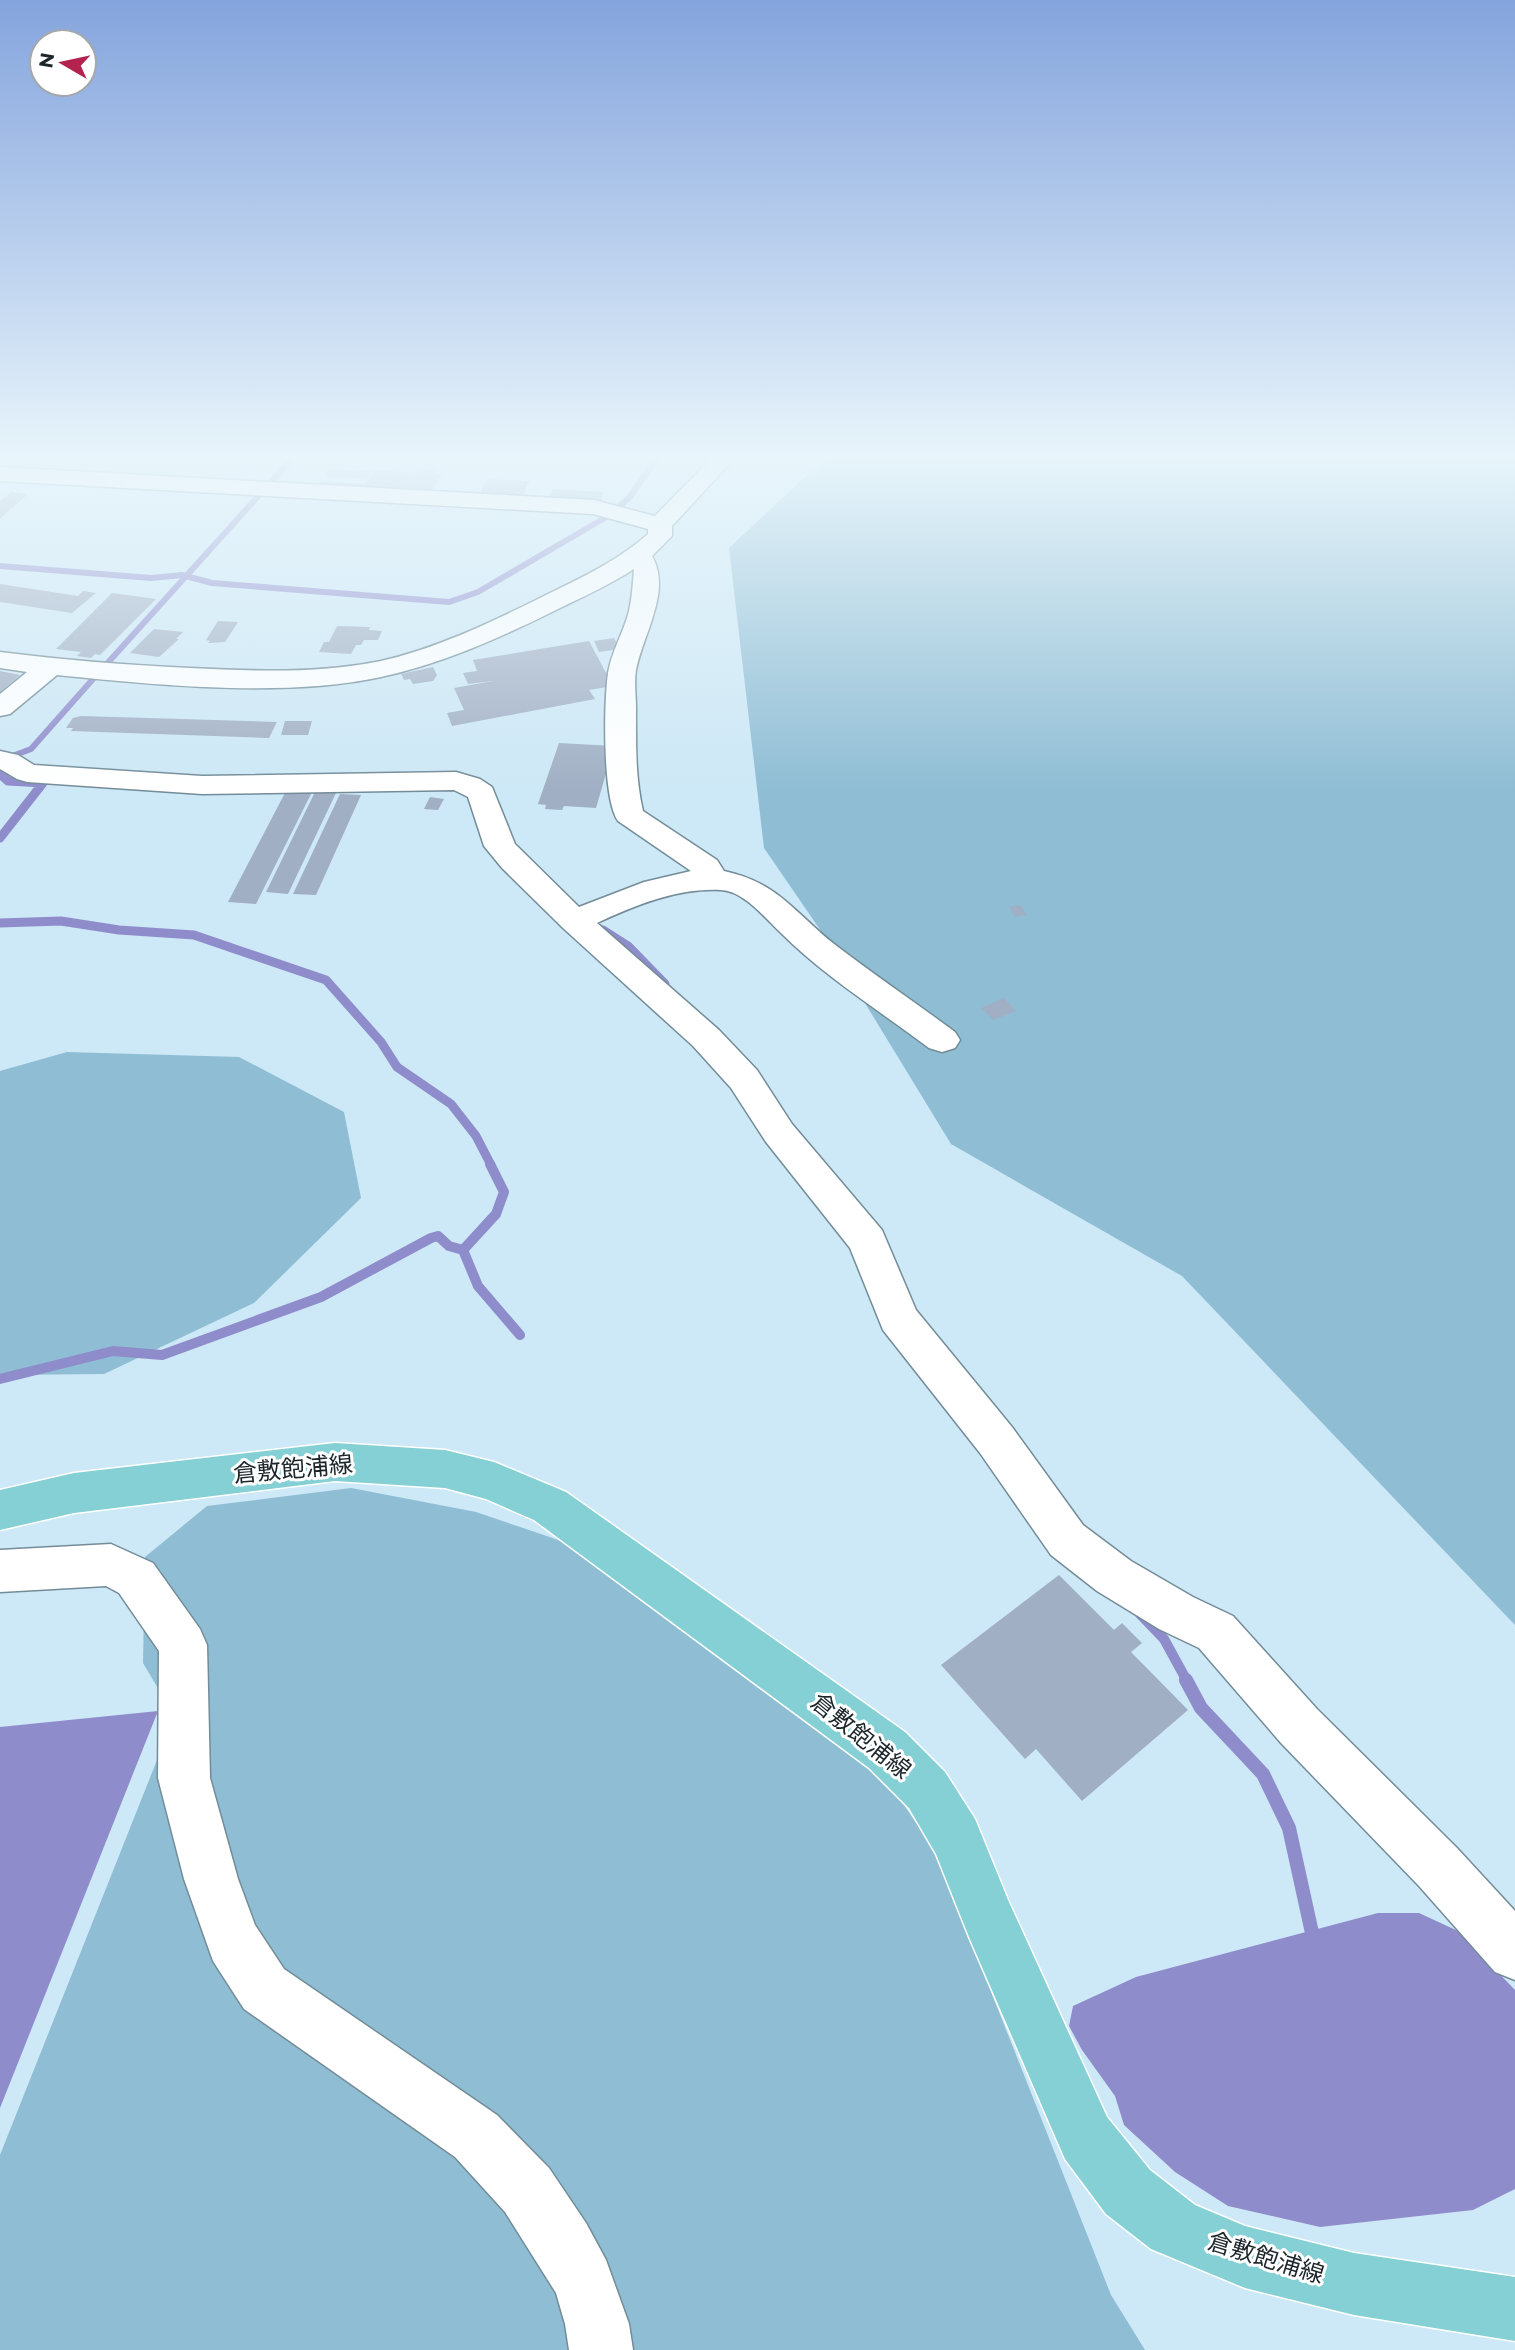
<svg xmlns="http://www.w3.org/2000/svg" width="1515" height="2350" font-family="Montserrat,'Noto Sans JP',sans-serif">
	<style>
		.green { fill: #8fbdd4 }
		.water { fill: #8f8ccc }
		.lines { fill: none; stroke-linecap: round; stroke-linejoin: round }
		.stream-far3 { stroke: #8f8ccc; stroke-width: 6 }
		.stream-far2 { stroke: #8f8ccc; stroke-width: 9 }
		.stream-far1 { stroke: #8f8ccc; stroke-width: 10 }
		.stream { stroke: #8f8ccc; stroke-width: 14 }
		.building { fill: #a1afc4 }
		.minor-casing { stroke: #738c98; stroke-width: 3 }
		.major-casing { stroke: #fff; stroke-width: 3 }
		.minor { fill: #fff; fill-rule: evenodd }
		.major { fill: #84d0d5; fill-rule: evenodd }
		.labels { text-anchor: middle; stroke-width: 6; stroke-linejoin: round; paint-order: stroke }
		.near-street-label { font-size: 24px; fill: #1c262b; stroke: #fff }
	</style>
	<rect width="100%" height="100%" fill="#cde8f6"/>
	<g class="green">
		<path d="M 827,461 L 1515,461 L 1515,1625 L 1182,1276 L 951,1144 L 821,931 L 764,848 L 729,548 L 806,476 Z"/>
		<path d="M 67,1052 L 239,1057 L 344,1112 L 361,1198 L 254,1303 L 104,1374 L 0,1375 L 0,1071 Z"/>
		<path d="M 351,1488 L 476,1512 L 576,1546 L 881,1772 L 935,1850 L 1111,2295 L 1145,2350 L 0,2350 L 0,2155 L 167,1735 L 166,1702 L 143,1663 L 145,1557 L 207,1506 Z"/>
	</g>
	<g class="water">
		<path d="M 158,1711 L 0,2108 L 0,1727 Z"/>
		<path d="M 1378,1913 L 1419,1913 L 1458,1931 L 1515,1990 L 1515,2189 L 1473,2210 L 1320,2227 L 1228,2206 L 1175,2172 L 1124,2125 L 1115,2096 L 1082,2050 L 1069,2026 L 1073,2006 L 1136,1977 Z"/>
	</g>
	<g class="lines">
		<g class="stream-far3">
			<path d="M 0,566 L 151,578 L 182,575 L 212,583 L 449,602 L 478,592 L 608,516 L 629,498 L 655,461"/>
			<path d="M 104,667 L 290,461"/>
			<path d="M 15,755 L 31,749 L 93,679"/>
		</g>
		<g class="stream-far2">
			<path d="M 0,774 L 8,781 L 43,783 L 0,838"/>
			<path d="M 0,923 L 61,921 L 119,930 L 194,935 L 326,980 L 381,1042 L 397,1067 L 451,1104 L 476,1136 L 491,1165"/>
			<path d="M 603,930 L 628,946 L 665,984"/>
		</g>
		<g class="stream-far1">
			<path d="M 490,1164 L 504,1192 L 496,1214 L 463,1250 L 478,1286 L 520,1335"/>
			<path d="M 0,1379 L 113,1351 L 162,1355 L 321,1297 L 431,1238 L 438,1236 L 449,1246 L 463,1250"/>
			<path d="M 1140,1614 L 1164,1639 L 1187,1681"/>
		</g>
		<path class="stream" d="M 1186,1680 L 1201,1708 L 1263,1774 L 1289,1828 L 1314,1942"/>
	</g>
	<g class="building">
		<path d="M 330,469 L 372,471 L 367,479 L 324,476 Z"/>
		<path d="M 419,469 L 436,470 L 434,473 L 442,474 L 429,495 L 316,489 L 321,481 L 364,484 L 361,490 L 375,470 L 417,473 Z"/>
		<path d="M 487,479 L 530,481 L 522,496 L 479,494 Z"/>
		<path d="M 553,489 L 604,492 L 600,502 L 549,498 Z"/>
		<path d="M 11,492 L 28,494 L 0,519 L 0,501 Z"/>
		<path d="M 0,584 L 78,596 L 83,591 L 96,593 L 72,613 L 0,602 Z"/>
		<path d="M 112,593 L 156,599 L 100,655 L 95,654 L 91,658 L 77,656 L 81,652 L 56,649 Z"/>
		<path d="M 218,621 L 238,622 L 225,642 L 208,643 L 210,641 L 206,640 Z"/>
		<path d="M 337,626 L 370,627 L 369,630 L 382,631 L 378,640 L 364,640 L 361,645 L 356,645 L 351,654 L 319,652 L 324,642 L 329,642 Z"/>
		<path d="M 154,629 L 183,632 L 176,639 L 179,639 L 159,657 L 130,653 Z"/>
		<path d="M 614,638 L 620,649 L 599,652 L 594,641 Z"/>
		<path d="M 589,641 L 613,686 L 589,690 L 595,699 L 452,726 L 447,713 L 464,710 L 454,688 L 493,681 L 468,684 L 463,673 L 477,671 L 473,660 Z"/>
		<path d="M 433,667 L 437,675 L 433,681 L 413,684 L 410,679 L 404,680 L 401,674 Z"/>
		<path d="M 0,671 L 20,675 L 0,692 Z"/>
		<path d="M 81,716 L 277,722 L 269,738 L 71,731 L 73,728 L 66,728 L 73,718 Z"/>
		<path d="M 285,721 L 312,721 L 308,735 L 281,735 Z"/>
		<path d="M 559,743 L 614,746 L 596,808 L 564,806 L 562,810 L 545,809 L 546,805 L 538,804 Z"/>
		<path d="M 286,791 L 312,792 L 256,904 L 228,902 Z"/>
		<path d="M 315,792 L 336,793 L 288,894 L 266,892 Z"/>
		<path d="M 340,794 L 361,795 L 316,895 L 293,894 Z"/>
		<path d="M 430,797 L 444,799 L 438,810 L 424,809 Z"/>
		<path d="M 1020,905 L 1027,915 L 1015,917 L 1009,907 Z"/>
		<path d="M 1004,998 L 1016,1011 L 993,1020 L 981,1008 Z"/>
		<path d="M 1059,1575 L 1114,1630 L 1122,1623 L 1142,1643 L 1131,1652 L 1188,1710 L 1082,1801 L 1036,1749 L 1025,1759 L 941,1665 Z"/>
	</g>
	<g class="lines">
		<defs>
			<g id="minor">
				<path d="M 709,461 L 732,461 L 672,526 L 672,536 L 652,556 C 672,591 643,634 636,670 C 634,682 636,696 636,708 C 636,742 635,777 643,811 L 717,860 L 724,871 C 780,883 795,914 838,947 C 876,976 916,1003 955,1032 L 960,1040 L 955,1048 L 942,1052 L 929,1048 C 880,1011 825,977 781,933 C 765,918 744,891 721,890 C 677,888 636,905 597,923 L 719,1030 L 757,1070 L 792,1124 L 882,1230 L 916,1310 L 1012,1427 L 1083,1525 L 1131,1561 L 1193,1597 L 1233,1616 L 1317,1709 L 1457,1848 L 1515,1911 L 1515,1980 L 1495,1972 L 1419,1886 L 1281,1743 L 1199,1648 L 1159,1629 L 1097,1591 L 1051,1555 L 980,1453 L 883,1330 L 850,1248 L 766,1142 L 731,1088 L 693,1046 L 563,928 L 502,868 L 484,846 L 468,797 L 454,790 L 202,794 L 27,782 L 17,779 L 0,769 L 0,751 L 18,755 L 34,765 L 202,776 L 456,772 L 480,779 L 492,787 L 515,844 L 579,907 L 644,882 L 691,871 L 618,821 C 602,798 604,702 608,673 C 611,652 624,632 629,611 C 632,598 633,582 634,569 C 608,586 578,599 550,613 C 495,640 440,664 381,677 C 285,698 155,685 57,675 L 10,714 L 0,716 L 0,694 L 27,672 L 0,668 L 0,652 C 63,660 127,665 190,668 C 254,671 318,674 381,661 C 434,649 485,625 534,601 C 574,581 614,564 648,534 L 648,529 L 593,514 L 0,481 L 0,467 L 594,500 L 655,516 Z"/>
				<path d="M 111,1544 L 153,1563 L 200,1629 L 207,1645 L 210,1778 L 238,1879 L 255,1925 L 284,1969 L 497,2115 L 549,2168 L 586,2223 L 606,2260 L 629,2324 L 633,2350 L 569,2350 L 565,2324 L 556,2293 L 505,2212 L 455,2157 L 244,2009 L 213,1961 L 184,1879 L 158,1778 L 159,1651 L 119,1593 L 106,1586 L 0,1592 L 0,1550 Z"/>
			</g>
			<path id="major" d="M 335,1443 L 445,1450 L 494,1462 L 566,1492 L 905,1732 L 945,1772 L 975,1819 L 1008,1900 L 1107,2117 L 1150,2170 L 1195,2205 L 1245,2226 L 1354,2253 L 1515,2277 L 1515,2341 L 1354,2315 L 1245,2288 L 1151,2249 L 1106,2214 L 1065,2159 L 969,1937 L 936,1854 L 909,1808 L 869,1768 L 534,1520 L 486,1499 L 445,1488 L 335,1481 L 74,1513 L 0,1530 L 0,1490 L 74,1473 Z"/>
		</defs>
		<use href="#minor" class="minor-casing"/>
		<use href="#major" class="major-casing"/>
		<use href="#minor" class="minor"/>
		<use href="#major" class="major"/>
	</g>
	<linearGradient id="sky" x2="0" y2="1"><stop stop-color="#84a4dd"/><stop offset="0.58" stop-color="#e8f5fb"/><stop offset="1" stop-color="#e8f5fb" stop-opacity="0"/></linearGradient>
	<rect width="1515" height="790" fill="url(#sky)"/>
	<g class="labels">
		<g class="near-street-label">
			<text transform="translate(293 1469) rotate(-5)" y="8">倉敷飽浦線</text>
			<text transform="translate(861 1736) rotate(39)" y="8">倉敷飽浦線</text>
			<text transform="translate(1266 2258) rotate(17)" y="8">倉敷飽浦線</text>
		</g>
	</g>
	<g transform="translate(63 63) rotate(279)"><circle r="33" fill="#ffffff" stroke="#a4a8aa" stroke-width="2"/>
	<path d="M0-5L12 26L0 18L-12 26Z" fill="#b4234f"/>
	<text y="-10" font-size="19" font-weight="bold" text-anchor="middle" fill="#1c262b">N</text>
	</g>
</svg>
